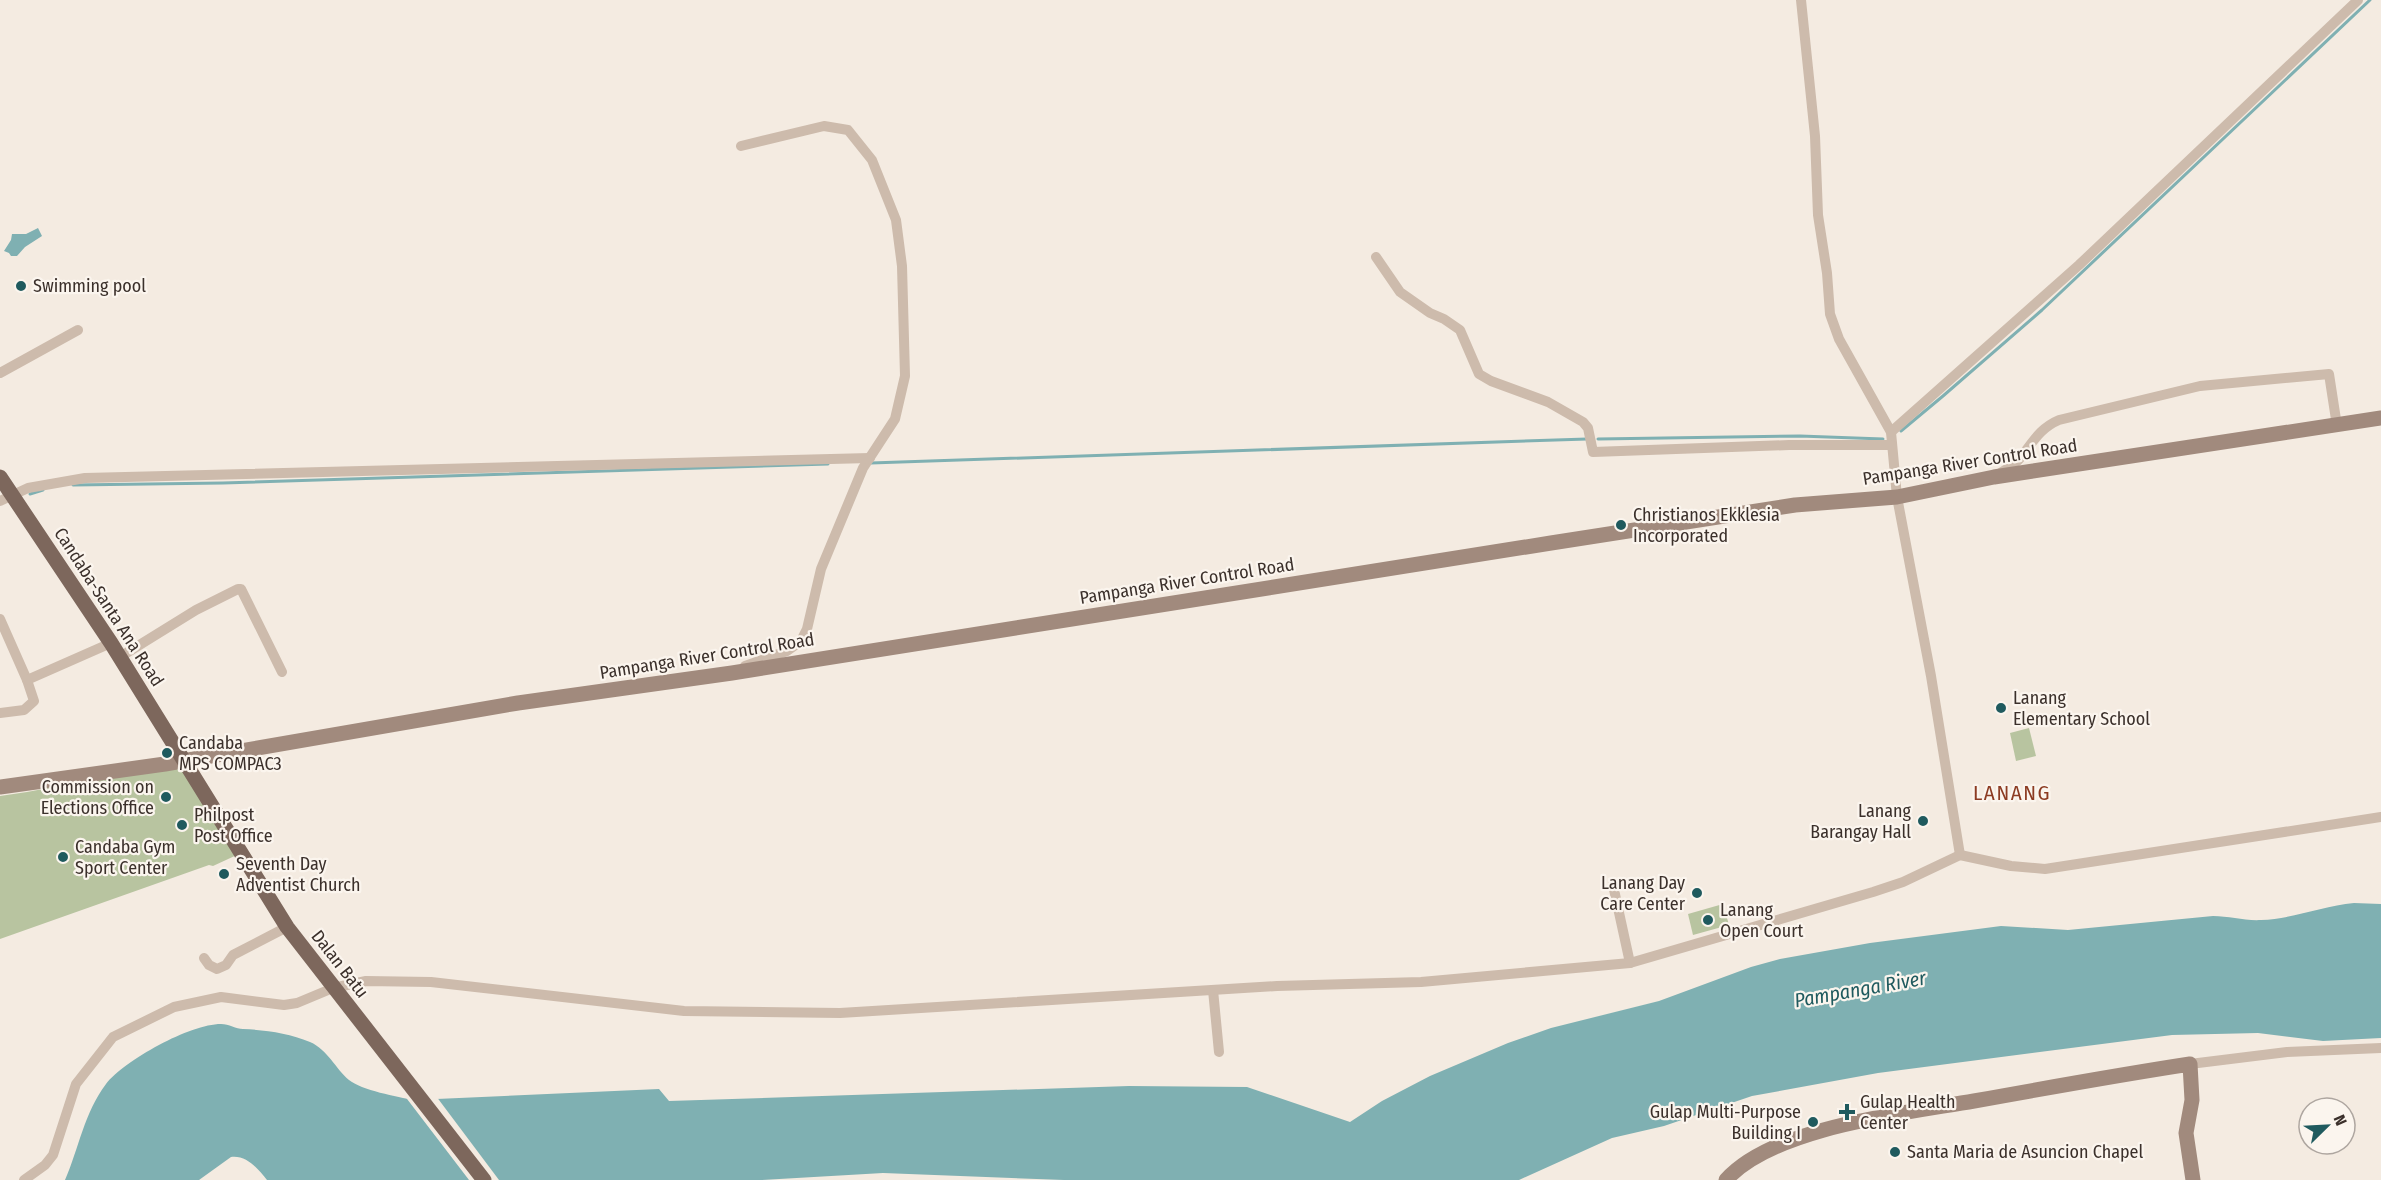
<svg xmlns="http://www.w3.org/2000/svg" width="2381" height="1180" font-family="'Fira Sans Condensed',sans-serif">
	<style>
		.green { fill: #b8c4a0 }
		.water { fill: #7fb0b2 }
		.pier { fill: #f4ebe1 }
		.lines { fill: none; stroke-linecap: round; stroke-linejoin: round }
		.stream { stroke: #7fb0b2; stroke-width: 3 }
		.street { stroke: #cdbbac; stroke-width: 10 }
		.secondary { stroke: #a18a7d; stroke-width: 15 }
		.primary { stroke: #7d675c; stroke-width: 15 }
		.poi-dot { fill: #1f5a5e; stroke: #fbf5ee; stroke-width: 2 }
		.labels { text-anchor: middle; stroke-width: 4.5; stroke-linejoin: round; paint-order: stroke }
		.poi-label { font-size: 18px; fill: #3b302b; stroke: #fbf5ee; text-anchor: start }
		.street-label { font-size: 18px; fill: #3b302b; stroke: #fbf5ee }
		.water-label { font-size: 20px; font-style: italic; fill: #1f5a5e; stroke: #fbf5ee }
		.quarter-label { font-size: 21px; letter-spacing: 1.5px; fill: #8c3b22; stroke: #fbf5ee }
	</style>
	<rect width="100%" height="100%" fill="#f4ebe1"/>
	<g class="green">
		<path d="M 2029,728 L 2036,756 L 2016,761 L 2010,733 Z"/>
		<path d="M 182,763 L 239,854 L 213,866 L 209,865 L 0,939 L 0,796 L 27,792 Z"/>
		<path d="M 1723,904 L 1729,925 L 1693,935 L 1688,914 Z"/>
	</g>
	<g class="water">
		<path d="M 38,228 L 42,236 L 25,247 L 17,256 L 11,256 L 9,253 L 4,251 L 11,240 L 12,234 L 26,234 Z"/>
		<path d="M 2354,903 L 2381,904 L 2381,1038 L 2323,1041 L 2258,1033 L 2172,1035 L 1878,1073 L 1752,1096 L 1664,1126 L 1612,1138 L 1519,1180 L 1064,1180 L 883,1173 L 762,1180 L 267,1180 C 258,1169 247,1155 231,1157 L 199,1180 L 65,1180 C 79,1148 84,1113 106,1084 C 125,1060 190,1024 221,1024 C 229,1024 236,1029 243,1029 C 266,1030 289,1033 310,1042 C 328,1050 335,1068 349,1080 C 361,1090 398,1097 414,1100 L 659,1089 L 669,1101 L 1129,1086 L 1247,1087 L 1350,1122 L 1382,1101 L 1430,1076 L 1508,1043 L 1551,1028 L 1659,1001 L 1751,967 L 1780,959 L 1870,943 L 2001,926 L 2068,930 L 2213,916 C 2229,916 2245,921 2261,920 C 2292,919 2323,906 2354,903 Z"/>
	</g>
	<path class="pier" d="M 404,1095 L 414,1097 L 436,1096 L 499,1180 L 469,1180 Z"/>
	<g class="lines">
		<g class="stream">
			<path d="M 1901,431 L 1943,396 L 2042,310 L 2370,0"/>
			<path d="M 1598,439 L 1800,436 L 1883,439"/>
			<path d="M 871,463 L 1587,439"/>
			<path d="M 73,485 L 223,483 L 828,464"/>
			<path d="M 30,494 L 43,490"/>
		</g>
		<g class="street">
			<path d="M 1801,0 L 1815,136 L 1818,215 L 1827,273 L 1830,314 L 1839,339 L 1891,432 L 1897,497 L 1931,676 L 1960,855"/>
			<path d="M 741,146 L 824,126 L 848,130 L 872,160 L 896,220 L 902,266 L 905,376 L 895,419 L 863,468 L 821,569 L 807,629 L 801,641 L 787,651 L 745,666"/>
			<path d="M 1376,257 L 1400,292 L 1430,313 L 1444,319 L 1460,330 L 1479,374 L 1491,381 L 1548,402 L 1583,422 L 1588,428 L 1593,452 L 1789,445 L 1891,445"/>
			<path d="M 0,373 L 78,330"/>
			<path d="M 1891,432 L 2079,265 L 2358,0"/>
			<path d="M 1997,475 C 2005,470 2015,465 2021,457 C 2033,442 2040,428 2059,420 L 2200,386 L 2329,374 L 2337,426"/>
			<path d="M 0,501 L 28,488 L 85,478 L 870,458"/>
			<path d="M 0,619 L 27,680 L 34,701 L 24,710 L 0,713"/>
			<path d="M 120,657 L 196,610 L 238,589 L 241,589 L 282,672"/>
			<path d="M 27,680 L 111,643"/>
			<path d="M 1613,885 L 1630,963"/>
			<path d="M 204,958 L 209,965 L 217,969 L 226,965 L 233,955 L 287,927"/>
			<path d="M 1213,990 L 1219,1052"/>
			<path d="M 2190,1064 L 2287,1052 L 2381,1048"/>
			<path d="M 24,1180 L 45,1165 L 53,1155 L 76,1084 L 113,1037 L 174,1007 L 221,997 L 284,1005 L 297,1003 L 333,988 L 366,981 L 431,982 L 684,1011 L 840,1013 L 1277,986 L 1421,982 L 1630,963 L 1873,892 L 1903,882 L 1960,855 L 2011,866 L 2045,869 L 2381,817"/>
		</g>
		<g class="secondary">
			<path d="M 0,787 L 165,764 L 518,703 L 732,673 L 1551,543 L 1795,505 L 1897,497 L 1994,477 L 2381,418"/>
			<path d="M 1726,1180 C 1773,1127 1906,1113 1974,1101 C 2046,1088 2118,1075 2190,1064 L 2192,1100 L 2186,1133 L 2193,1180"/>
		</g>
		<path class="primary" d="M 0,477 L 111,643 L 287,927 L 484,1180"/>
	</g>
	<g class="poi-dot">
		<circle cx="21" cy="286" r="6"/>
		<circle cx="1621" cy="525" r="6"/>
		<circle cx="2001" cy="708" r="6"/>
		<circle cx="167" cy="753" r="6"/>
		<circle cx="166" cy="797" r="6"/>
		<circle cx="1923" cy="821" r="6"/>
		<circle cx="182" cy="825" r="6"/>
		<circle cx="63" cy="857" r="6"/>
		<circle cx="224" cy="874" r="6"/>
		<circle cx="1697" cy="893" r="6"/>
		<circle cx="1708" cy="920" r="6"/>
		<path d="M1844 1103h6v6h6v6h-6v6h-6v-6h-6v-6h6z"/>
		<circle cx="1813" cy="1122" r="6"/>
		<circle cx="1895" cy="1152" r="6"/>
	</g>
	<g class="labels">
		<g class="poi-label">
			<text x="33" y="292">Swimming pool</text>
			<text x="1633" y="521">Christianos Ekklesia<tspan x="1633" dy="21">Incorporated</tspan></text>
			<text x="2013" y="704">Lanang<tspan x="2013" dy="21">Elementary School</tspan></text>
			<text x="179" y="749">Candaba<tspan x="179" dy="21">MPS COMPAC3</tspan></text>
			<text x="154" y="793" text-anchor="end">Commission on<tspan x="154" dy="21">Elections Office</tspan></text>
			<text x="1911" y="817" text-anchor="end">Lanang<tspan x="1911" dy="21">Barangay Hall</tspan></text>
			<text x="194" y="821">Philpost<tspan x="194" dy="21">Post Office</tspan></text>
			<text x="75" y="853">Candaba Gym<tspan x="75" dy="21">Sport Center</tspan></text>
			<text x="236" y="870">Seventh Day<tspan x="236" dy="21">Adventist Church</tspan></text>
			<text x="1685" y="889" text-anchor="end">Lanang Day<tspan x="1685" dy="21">Care Center</tspan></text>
			<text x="1720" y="916">Lanang<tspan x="1720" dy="21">Open Court</tspan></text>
			<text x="1860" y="1108">Gulap Health<tspan x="1860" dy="21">Center</tspan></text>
			<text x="1801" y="1118" text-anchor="end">Gulap Multi-Purpose<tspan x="1801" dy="21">Building I</tspan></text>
			<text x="1907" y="1158">Santa Maria de Asuncion Chapel</text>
		</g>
		<g class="street-label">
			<text transform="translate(1970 462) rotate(-9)" y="6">Pampanga River Control Road</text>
			<text transform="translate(1187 581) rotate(-9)" y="6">Pampanga River Control Road</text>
			<text transform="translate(109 607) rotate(57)" y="6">Candaba-Santa Ana Road</text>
			<text transform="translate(707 656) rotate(-9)" y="6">Pampanga River Control Road</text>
			<text transform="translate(340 964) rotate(52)" y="6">Dalan Batu</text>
		</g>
		<g class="water-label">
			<text transform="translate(1860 989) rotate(-10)" y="7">Pampanga River</text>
		</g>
		<g class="quarter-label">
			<text x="2012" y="800">LANANG</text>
		</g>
	</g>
	<g transform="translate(2327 1126) rotate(66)"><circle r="28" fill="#fbf5ee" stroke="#aea6a0" stroke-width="1.5"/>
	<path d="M0-4.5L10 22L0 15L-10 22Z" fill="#1f5a5e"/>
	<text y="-9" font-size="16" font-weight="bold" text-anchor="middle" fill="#3b302b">N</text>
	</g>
</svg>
